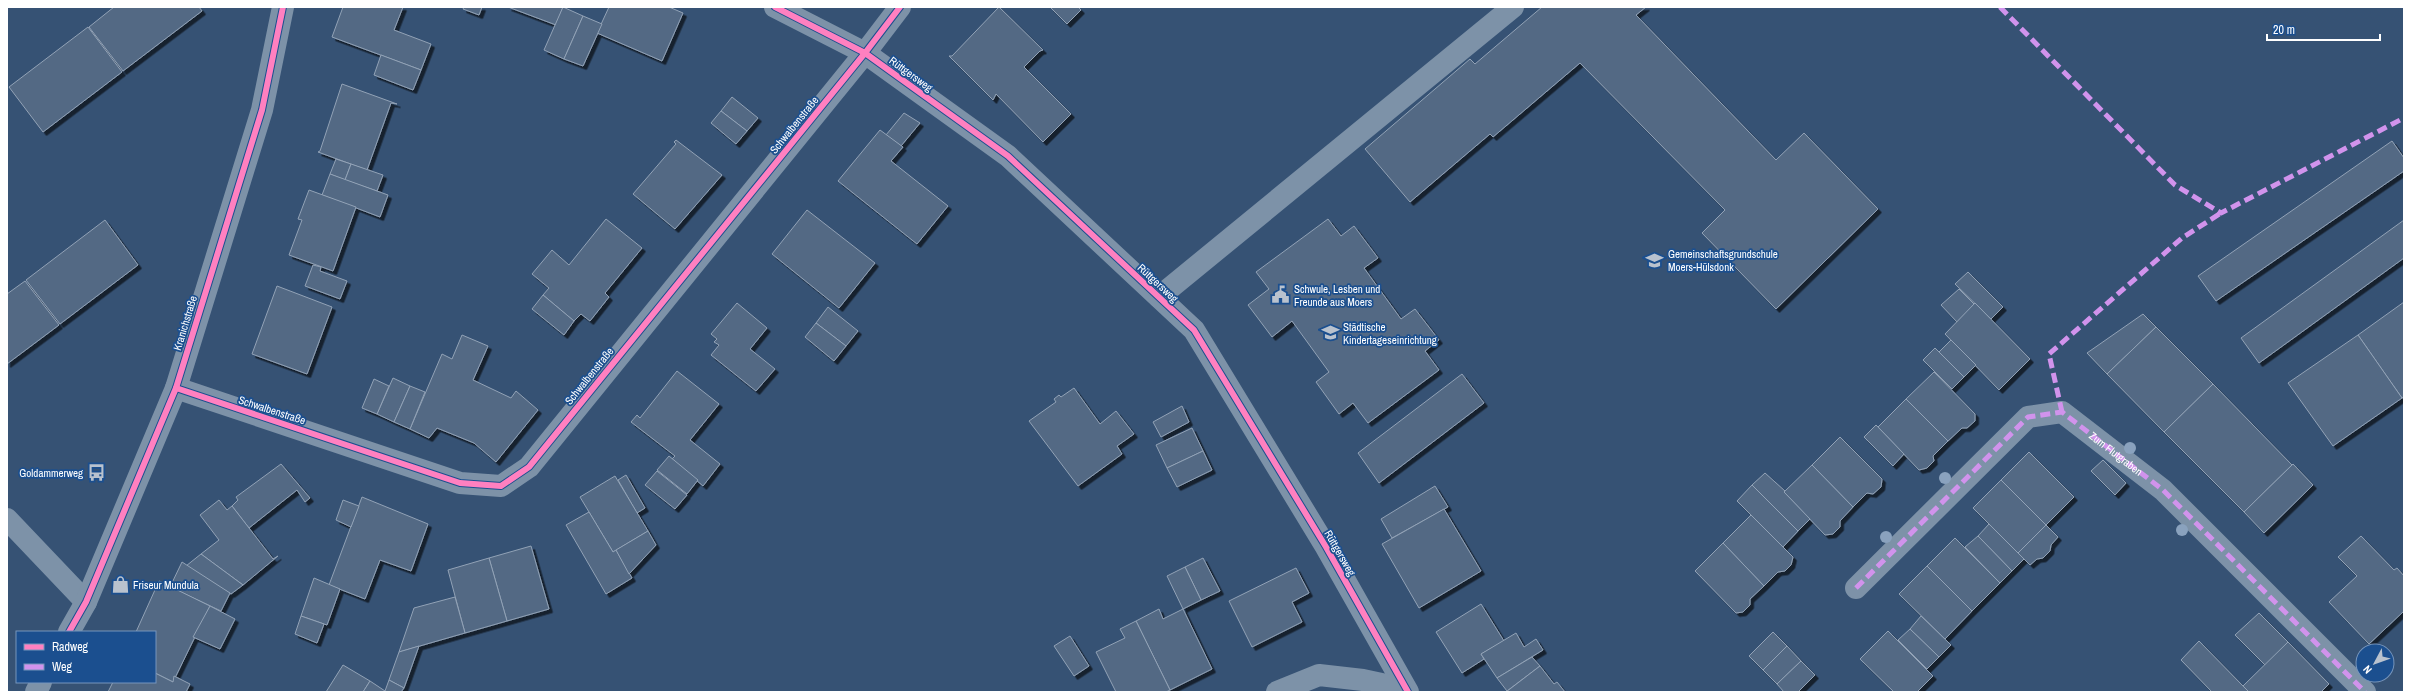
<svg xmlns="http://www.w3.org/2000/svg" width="2411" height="699" font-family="'Archivo Narrow',sans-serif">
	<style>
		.building { fill: #526984; stroke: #92a2b6; filter: url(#shadow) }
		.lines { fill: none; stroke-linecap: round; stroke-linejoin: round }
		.minor { stroke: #7d92a8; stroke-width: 22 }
		.quiet { stroke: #d193ec; stroke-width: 5; stroke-dasharray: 10 5; stroke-linecap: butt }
		.cycleway-casing { stroke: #1b4f8f; stroke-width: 8 }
		.cycleway { stroke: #ff80c0; stroke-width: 6 }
		.tree { fill: #8aa2be }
		.labels { text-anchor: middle; stroke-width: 3.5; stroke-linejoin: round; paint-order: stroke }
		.street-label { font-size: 11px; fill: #fff; stroke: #1b4f8f }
		.poi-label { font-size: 11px; fill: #fff; stroke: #1b4f8f; text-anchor: start }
	</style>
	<defs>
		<filter id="shadow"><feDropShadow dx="3.5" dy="3.5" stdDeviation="0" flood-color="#0009"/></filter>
	</defs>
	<rect width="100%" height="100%" fill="#365274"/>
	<g class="building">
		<path d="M 114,7 L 199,7 L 202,11 L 123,71 L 89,27 Z"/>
		<path d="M 343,7 L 403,7 L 394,30 L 431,44 L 421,70 L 332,37 Z"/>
		<path d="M 464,7 L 482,7 L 479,15 L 463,9 Z"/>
		<path d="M 508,7 L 563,7 L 556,25 Z"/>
		<path d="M 563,7 L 583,16 L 564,59 L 544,50 Z"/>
		<path d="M 609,7 L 669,7 L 683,13 L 662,61 L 597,33 Z"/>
		<path d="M 999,7 L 1043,50 L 1040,51 L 1024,67 L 1071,114 L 1043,142 L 996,94 L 993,100 L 949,56 L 952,56 Z"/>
		<path d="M 1050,7 L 1078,7 L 1081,10 L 1067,24 Z"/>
		<path d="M 1542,7 L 1646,7 L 1636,15 L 1776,160 L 1804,133 L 1878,209 L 1776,309 L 1702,233 L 1725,210 L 1580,63 L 1493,137 L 1490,134 L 1410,202 L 1365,149 L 1470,59 L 1475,64 Z"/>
		<path d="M 583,16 L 602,24 L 583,66 L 564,59 Z"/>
		<path d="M 88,27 L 122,72 L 43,132 L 9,87 Z"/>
		<path d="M 381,55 L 421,70 L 413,90 L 374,75 Z"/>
		<path d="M 342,84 L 397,104 L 391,103 L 367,170 L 318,152 L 320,151 Z"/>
		<path d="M 732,97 L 758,118 L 747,131 L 721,111 Z"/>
		<path d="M 721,111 L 747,131 L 736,144 L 711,123 Z"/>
		<path d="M 904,113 L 920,123 L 901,146 L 886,135 Z"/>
		<path d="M 880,130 L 903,147 L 891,161 L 948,206 L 917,244 L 838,181 Z"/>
		<path d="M 676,140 L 722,175 L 675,229 L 633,194 L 676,144 L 674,142 Z"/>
		<path d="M 2392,141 L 2404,158 L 2404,171 L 2216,301 L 2198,276 Z"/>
		<path d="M 336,159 L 351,164 L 345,180 L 330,174 Z"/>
		<path d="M 351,164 L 383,175 L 377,191 L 345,180 Z"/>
		<path d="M 330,174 L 388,195 L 380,217 L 322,195 Z"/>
		<path d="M 309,190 L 356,207 L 333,271 L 289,255 L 302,220 L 298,219 Z"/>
		<path d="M 807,210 L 875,263 L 839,308 L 772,254 Z"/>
		<path d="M 606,219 L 642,248 L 605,293 L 609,297 L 590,321 L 581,314 L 574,321 L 543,295 L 549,288 L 532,274 L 552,250 L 569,265 Z"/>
		<path d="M 1328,219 L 1341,236 L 1354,226 L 1378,258 L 1364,268 L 1401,319 L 1415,309 L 1439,340 L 1425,351 L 1439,370 L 1368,423 L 1353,403 L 1339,414 L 1316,382 L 1329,372 L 1292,321 L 1272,337 L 1248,305 L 1269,289 L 1256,272 Z"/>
		<path d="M 105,220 L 138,265 L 60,324 L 26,280 Z"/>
		<path d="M 2404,220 L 2404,258 L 2259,363 L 2241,338 Z"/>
		<path d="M 313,265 L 321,267 L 320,271 L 347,281 L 340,299 L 305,286 Z"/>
		<path d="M 1968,272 L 2003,307 L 1991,319 L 1955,284 Z"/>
		<path d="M 25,281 L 59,325 L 7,364 L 7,294 Z"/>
		<path d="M 277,286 L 332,307 L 307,374 L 252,354 Z"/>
		<path d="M 1959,289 L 1975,305 L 1957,322 L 1941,305 Z"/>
		<path d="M 543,295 L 574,321 L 564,335 L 532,309 Z"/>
		<path d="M 2404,302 L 2404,397 L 2402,398 L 2358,335 Z"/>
		<path d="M 737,303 L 767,328 L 750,349 L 775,369 L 756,391 L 711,355 L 719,345 L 714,342 L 717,339 L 711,334 Z"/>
		<path d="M 1975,303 L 2030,359 L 1999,390 L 1945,334 Z"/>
		<path d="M 828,307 L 858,331 L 846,346 L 816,323 Z"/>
		<path d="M 2143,314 L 2156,327 L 2107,374 L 2087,353 Z"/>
		<path d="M 816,323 L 846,346 L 834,361 L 805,337 Z"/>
		<path d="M 2156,327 L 2213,384 L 2164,432 L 2107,374 Z"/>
		<path d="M 462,335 L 488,346 L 473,380 L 511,398 L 516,391 L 538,410 L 496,462 L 474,443 L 437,428 L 429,438 L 410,429 L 442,354 L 452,359 Z"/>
		<path d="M 2358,335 L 2402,398 L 2333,446 L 2288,383 Z"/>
		<path d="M 1951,340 L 1976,365 L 1964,377 L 1939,352 Z"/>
		<path d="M 1935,348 L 1964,377 L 1952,389 L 1923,360 Z"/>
		<path d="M 677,371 L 719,404 L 690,440 L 720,464 L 703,486 L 672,459 L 675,456 L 631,422 L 637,415 L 640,418 Z"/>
		<path d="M 1934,372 L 1975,414 L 1975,421 L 1967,428 L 1962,428 L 1948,441 L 1906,399 Z"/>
		<path d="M 1462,374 L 1484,403 L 1379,483 L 1358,453 Z"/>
		<path d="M 393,378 L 410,386 L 394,422 L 377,414 Z"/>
		<path d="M 374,379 L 389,386 L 377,414 L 362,408 Z"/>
		<path d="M 2213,384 L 2292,465 L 2244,512 L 2164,432 Z"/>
		<path d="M 410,386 L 425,392 L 410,429 L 394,422 Z"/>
		<path d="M 1074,388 L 1100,424 L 1116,411 L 1134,434 L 1117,446 L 1122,454 L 1078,486 L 1029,421 L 1056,402 L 1054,399 L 1059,395 L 1061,397 Z"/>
		<path d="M 1906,399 L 1948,441 L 1933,456 L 1934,461 L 1927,468 L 1919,470 L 1878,427 Z"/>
		<path d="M 1182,406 L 1189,422 L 1161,437 L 1153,422 Z"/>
		<path d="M 1876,425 L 1904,454 L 1893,466 L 1864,437 Z"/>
		<path d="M 1192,428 L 1203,451 L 1167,468 L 1156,445 Z"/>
		<path d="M 1840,437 L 1882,479 L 1881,487 L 1873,494 L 1867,493 L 1853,507 L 1812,465 Z"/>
		<path d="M 1203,451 L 1212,470 L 1177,487 L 1167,468 Z"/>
		<path d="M 2029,452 L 2074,497 L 2046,525 L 2001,480 Z"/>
		<path d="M 669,456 L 698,480 L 687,494 L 657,470 Z"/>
		<path d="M 2103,460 L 2126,483 L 2115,495 L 2091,471 Z"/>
		<path d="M 281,464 L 310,498 L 305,502 L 297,490 L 249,528 L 232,506 L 238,500 L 236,497 Z"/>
		<path d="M 2293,464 L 2313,485 L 2264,533 L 2244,512 Z"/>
		<path d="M 1812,465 L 1853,507 L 1840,521 L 1840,527 L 1833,534 L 1825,535 L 1784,492 Z"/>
		<path d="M 657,471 L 687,495 L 675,509 L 645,485 Z"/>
		<path d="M 1765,473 L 1785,491 L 1784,492 L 1810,519 L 1798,531 L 1752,485 Z"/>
		<path d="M 626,475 L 645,508 L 637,513 L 618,480 Z"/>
		<path d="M 615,476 L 648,531 L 613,552 L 580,497 Z"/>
		<path d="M 2001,480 L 2046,525 L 2018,553 L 1973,508 Z"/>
		<path d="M 1752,485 L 1798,531 L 1783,547 L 1737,501 Z"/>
		<path d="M 1435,486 L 1448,507 L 1392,538 L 1381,519 Z"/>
		<path d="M 362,497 L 428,524 L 411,571 L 380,560 L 365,599 L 329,585 Z"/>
		<path d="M 219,500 L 227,510 L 232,506 L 273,559 L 278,556 L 243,585 L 201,554 L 219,540 L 200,515 Z"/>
		<path d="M 343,500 L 359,506 L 351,527 L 336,520 Z"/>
		<path d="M 1444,509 L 1481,571 L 1419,608 L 1382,544 Z"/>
		<path d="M 589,512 L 613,552 L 616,550 L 632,578 L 606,594 L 566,525 Z"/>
		<path d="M 1751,515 L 1793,557 L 1791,565 L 1785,571 L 1778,572 L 1764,586 L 1723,543 Z"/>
		<path d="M 1989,524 L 2024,559 L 2012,571 L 1978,536 Z"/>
		<path d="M 2046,525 L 2058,537 L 2051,545 L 2050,551 L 2043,558 L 2037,559 L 2030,565 L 2018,553 Z"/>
		<path d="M 648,531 L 656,545 L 629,574 L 616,550 Z"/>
		<path d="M 1978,536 L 2012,571 L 2000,583 L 1965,547 Z"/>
		<path d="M 2361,536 L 2394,570 L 2397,568 L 2404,576 L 2404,611 L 2369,644 L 2329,602 L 2357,576 L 2338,557 Z"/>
		<path d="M 1955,538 L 2000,583 L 1972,611 L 1927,566 Z"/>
		<path d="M 1723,543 L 1764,586 L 1750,599 L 1750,605 L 1743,612 L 1736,613 L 1695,571 Z"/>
		<path d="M 531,546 L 549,609 L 507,621 L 489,558 Z"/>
		<path d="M 201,554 L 243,585 L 231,594 L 186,566 Z"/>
		<path d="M 489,558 L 507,621 L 465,633 L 448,570 Z"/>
		<path d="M 1203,558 L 1220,591 L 1201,600 L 1185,567 Z"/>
		<path d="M 182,562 L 230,593 L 221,611 L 170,587 Z"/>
		<path d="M 1927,566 L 1972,611 L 1945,639 L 1899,594 Z"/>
		<path d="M 1185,567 L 1201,600 L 1183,609 L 1167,576 Z"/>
		<path d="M 1296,568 L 1309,593 L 1292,602 L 1302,622 L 1252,647 L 1229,601 Z"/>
		<path d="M 314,578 L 340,589 L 327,625 L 301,616 Z"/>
		<path d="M 159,581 L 210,606 L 173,682 L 155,673 L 155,632 L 136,632 Z"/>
		<path d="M 455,597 L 465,633 L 399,652 L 414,608 Z"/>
		<path d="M 1481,604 L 1504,641 L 1481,654 L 1484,659 L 1462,673 L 1436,632 Z"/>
		<path d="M 210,606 L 235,619 L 220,649 L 193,637 Z"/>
		<path d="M 1159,609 L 1163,619 L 1183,609 L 1212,669 L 1170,690 L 1136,621 Z"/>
		<path d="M 2259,613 L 2289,643 L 2266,666 L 2235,635 Z"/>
		<path d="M 301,616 L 324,624 L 317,643 L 295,634 Z"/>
		<path d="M 1921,616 L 1951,645 L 1939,657 L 1910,629 Z"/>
		<path d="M 1136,621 L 1170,690 L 1166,692 L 1116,692 L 1096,652 L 1125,638 L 1120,629 Z"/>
		<path d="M 1910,629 L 1939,657 L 1927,669 L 1898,640 Z"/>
		<path d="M 1888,631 L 1933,676 L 1917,692 L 1894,692 L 1860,659 Z"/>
		<path d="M 1773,632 L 1787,646 L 1763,670 L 1749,656 Z"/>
		<path d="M 1516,633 L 1524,647 L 1536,639 L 1543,650 L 1497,678 L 1481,654 Z"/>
		<path d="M 1070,636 L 1089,666 L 1074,676 L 1054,646 Z"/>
		<path d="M 2199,641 L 2243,686 L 2249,692 L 2212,692 L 2181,660 Z"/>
		<path d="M 2288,642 L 2329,684 L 2321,692 L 2249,692 L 2243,686 Z"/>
		<path d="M 419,646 L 404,688 L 389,680 L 399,652 Z"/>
		<path d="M 1787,646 L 1801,661 L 1777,684 L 1763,670 Z"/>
		<path d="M 1532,657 L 1540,666 L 1507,691 L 1497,678 Z"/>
		<path d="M 1801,661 L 1815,675 L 1798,692 L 1784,692 L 1777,684 Z"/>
		<path d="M 343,665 L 370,681 L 363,692 L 326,692 Z"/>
		<path d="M 1540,666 L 1554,684 L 1557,682 L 1565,692 L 1506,692 Z"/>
		<path d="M 155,673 L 173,682 L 174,676 L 190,684 L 186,692 L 108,692 L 113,682 L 155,682 Z"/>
		<path d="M 389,680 L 404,688 L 401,692 L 363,692 L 370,681 L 385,691 Z"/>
	</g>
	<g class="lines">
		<g class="minor">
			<path d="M 775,7 L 865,53 L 1008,156 L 1194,330 L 1326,547 L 1408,692"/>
			<path d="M 1159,297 L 1513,7"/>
			<path d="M 176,388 L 460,483 L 501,486 L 529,467 L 865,53 L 900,7"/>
			<path d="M 7,519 L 86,602"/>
			<path id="s1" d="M 1856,588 L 2028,417 L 2062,412 L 2163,490 L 2365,692"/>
			<path d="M 69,632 L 86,602 L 176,388 L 262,110 L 283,7"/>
			<path d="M 36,692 L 41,682"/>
			<path d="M 1277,692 L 1319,675 L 1363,680 L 1405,689"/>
		</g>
		<g class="quiet">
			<path d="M 2000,7 L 2175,185 L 2221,213 L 2404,118"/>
			<path d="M 2062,412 L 2049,354 L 2182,238 L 2221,213"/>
			<path d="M 1856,588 L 2028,417 L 2062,412 L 2163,490 L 2365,692"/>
		</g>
		<defs>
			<g id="cycleway">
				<path d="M 775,7 L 865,53 L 1008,156 L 1194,330 L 1326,547 L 1408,692"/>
				<path d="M 176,388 L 460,483 L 501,486 L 529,467 L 865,53 L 900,7"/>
				<path d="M 69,632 L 86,602 L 176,388 L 262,110 L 283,7"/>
			</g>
		</defs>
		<use href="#cycleway" class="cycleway-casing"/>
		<use href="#cycleway" class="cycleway"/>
	</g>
	<g class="tree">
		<circle cx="2130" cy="448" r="6"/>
		<circle cx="1945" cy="478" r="6"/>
		<circle cx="2182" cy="530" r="6"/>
		<circle cx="1886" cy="537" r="6"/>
	</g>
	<defs>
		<symbol id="school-bare" viewBox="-9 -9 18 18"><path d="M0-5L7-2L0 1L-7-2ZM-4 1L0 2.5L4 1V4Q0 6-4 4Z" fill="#b9c2ce" stroke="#1b4f8f" stroke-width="2.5" paint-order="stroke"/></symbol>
		<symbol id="civic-bare" viewBox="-9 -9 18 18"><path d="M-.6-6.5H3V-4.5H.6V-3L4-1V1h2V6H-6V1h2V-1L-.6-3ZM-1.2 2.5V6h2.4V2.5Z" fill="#b9c2ce" stroke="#1b4f8f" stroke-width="2.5" paint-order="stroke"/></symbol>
		<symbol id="bus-bare" viewBox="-9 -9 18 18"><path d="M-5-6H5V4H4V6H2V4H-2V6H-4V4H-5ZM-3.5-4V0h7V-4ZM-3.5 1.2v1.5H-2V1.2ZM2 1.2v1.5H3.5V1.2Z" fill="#b9c2ce" stroke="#1b4f8f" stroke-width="2.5" paint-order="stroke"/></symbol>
		<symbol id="shop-bare" viewBox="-9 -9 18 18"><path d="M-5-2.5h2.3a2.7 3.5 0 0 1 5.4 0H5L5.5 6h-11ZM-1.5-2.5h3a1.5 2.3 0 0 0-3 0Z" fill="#b9c2ce" stroke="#1b4f8f" stroke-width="2.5" paint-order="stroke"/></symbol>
	</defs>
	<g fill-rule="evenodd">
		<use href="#school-bare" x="1642" y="248" width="25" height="25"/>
		<use href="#civic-bare" x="1268" y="282" width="25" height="25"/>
		<use href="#school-bare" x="1318" y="320" width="25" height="25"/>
		<use href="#bus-bare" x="84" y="460" width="25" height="25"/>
		<use href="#shop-bare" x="108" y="572" width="25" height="25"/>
	</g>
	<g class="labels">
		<g class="street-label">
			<text transform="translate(911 74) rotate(36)" y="4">Rüttgersweg</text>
			<text transform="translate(794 125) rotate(-51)" y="4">Schwalbenstraße</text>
			<text transform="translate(1158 283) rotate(43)" y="4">Rüttgersweg</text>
			<text transform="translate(185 323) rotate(-73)" y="4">Kranichstraße</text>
			<text transform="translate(589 376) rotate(-51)" y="4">Schwalbenstraße</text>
			<text transform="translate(272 410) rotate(18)" y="4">Schwalbenstraße</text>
			<text dy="4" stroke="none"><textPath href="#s1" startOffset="345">Zum Flutgraben</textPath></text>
			<text transform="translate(1340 553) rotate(60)" y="4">Rüttgersweg</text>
		</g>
		<g class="poi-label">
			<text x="1668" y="258">Gemeinschaftsgrundschule<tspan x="1668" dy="13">Moers-Hülsdonk</tspan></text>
			<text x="1294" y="293">Schwule, Lesben und<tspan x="1294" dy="13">Freunde aus Moers</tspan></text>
			<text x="1343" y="331">Städtische<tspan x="1343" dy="13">Kindertageseinrichtung</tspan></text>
			<text x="83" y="477" text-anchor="end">Goldammerweg</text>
			<text x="133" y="589">Friseur Mundula</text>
		</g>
	</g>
	<rect width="2411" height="699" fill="none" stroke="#ffffff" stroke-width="16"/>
	<rect x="16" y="631" width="140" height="52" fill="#1b4f8f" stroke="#7695bc"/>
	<rect x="24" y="644" width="20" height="6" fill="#ff80c0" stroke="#7695bc"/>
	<text x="52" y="651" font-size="12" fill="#ffffff">Radweg</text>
	<rect x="24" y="664" width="20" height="6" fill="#d193ec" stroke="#7695bc"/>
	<text x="52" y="671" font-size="12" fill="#ffffff">Weg</text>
	<g transform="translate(2375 663) rotate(229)"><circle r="19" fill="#1b4f8f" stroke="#7695bc"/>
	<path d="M0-3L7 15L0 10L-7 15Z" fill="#b9c2ce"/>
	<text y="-6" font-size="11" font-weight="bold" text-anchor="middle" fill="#ffffff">N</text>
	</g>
	<path d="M2267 34v6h113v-6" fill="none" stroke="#ffffff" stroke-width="2"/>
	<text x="2273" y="34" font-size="12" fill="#ffffff" stroke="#1b4f8f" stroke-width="3" paint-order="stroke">20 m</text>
</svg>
